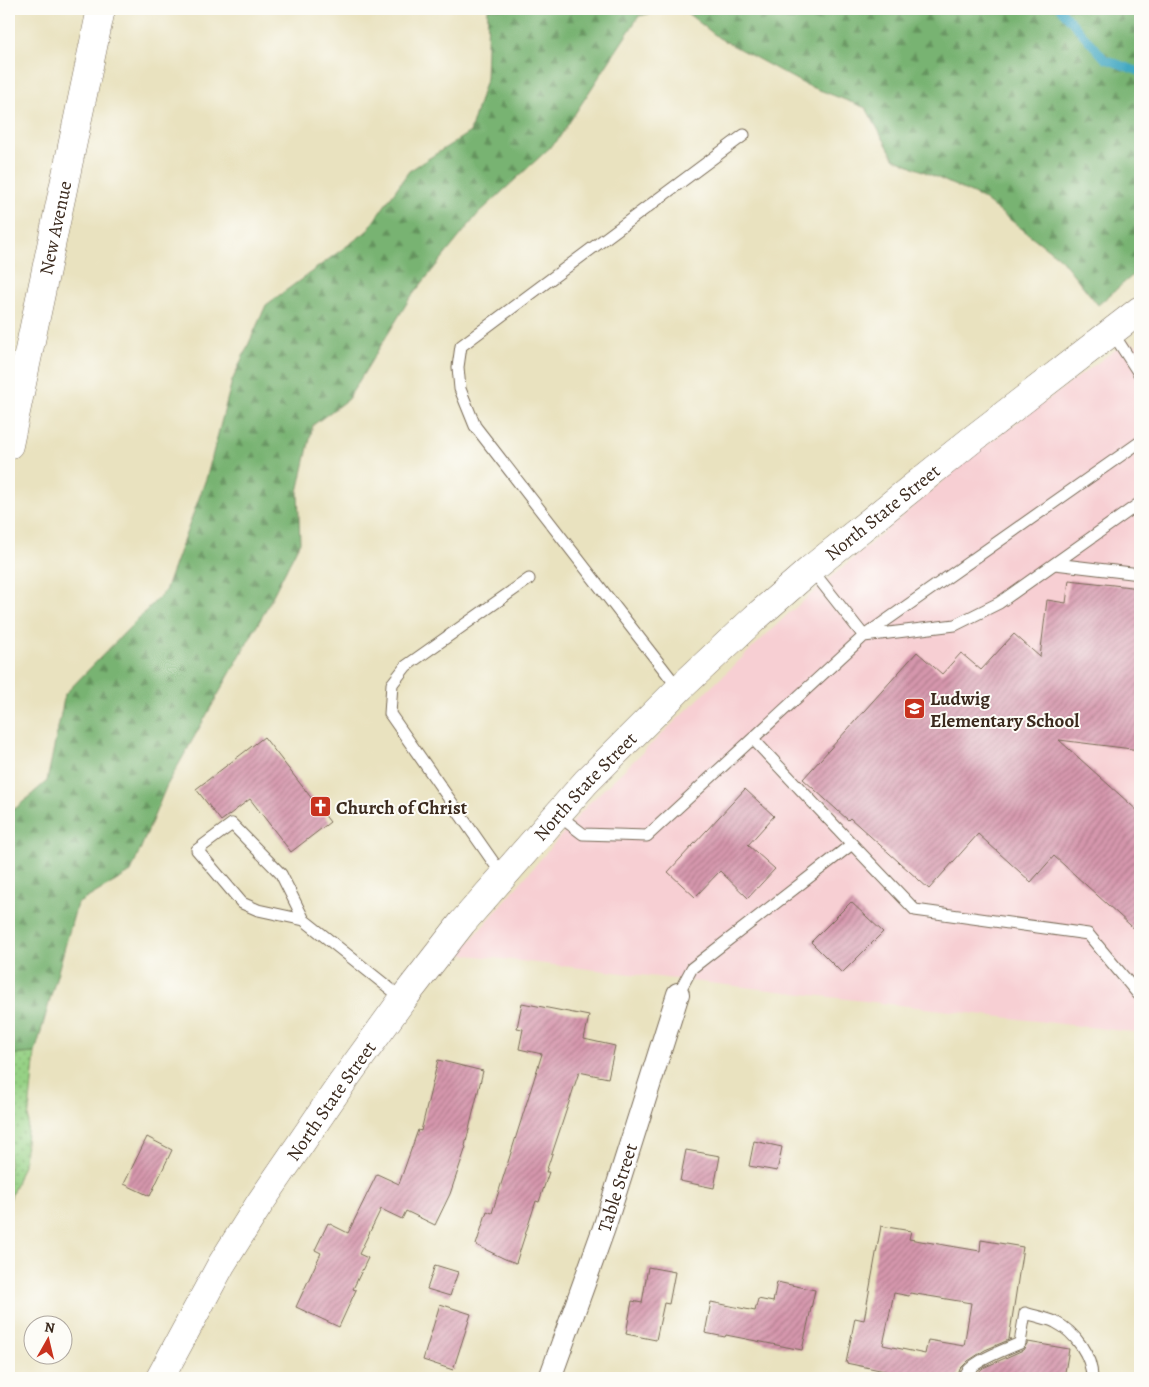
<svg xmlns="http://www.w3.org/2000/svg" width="1149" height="1387" font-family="Alegreya,serif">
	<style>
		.built { fill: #f7cfd3 }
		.grass { fill: url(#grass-dots); stroke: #687e52 }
		.forest { fill: url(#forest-firs); stroke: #5a6e48 }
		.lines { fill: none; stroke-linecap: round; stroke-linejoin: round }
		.stream { stroke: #42a8c2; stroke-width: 8 }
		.building { fill: url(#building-hatch); fill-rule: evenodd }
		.service-casing { stroke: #786a56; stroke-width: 13 }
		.minor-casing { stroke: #786a56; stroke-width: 24 }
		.secondary-casing { stroke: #786a56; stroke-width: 29 }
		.primary-casing { stroke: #786a56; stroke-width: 29 }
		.service { stroke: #fff; stroke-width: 11 }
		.minor { stroke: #fff; stroke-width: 22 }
		.secondary { stroke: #fff; stroke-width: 28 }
		.primary { stroke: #fff; stroke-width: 28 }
		.labels { text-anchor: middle; stroke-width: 4; stroke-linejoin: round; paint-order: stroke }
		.street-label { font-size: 19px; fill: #3b2a1e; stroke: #fdfcf7 }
		.poi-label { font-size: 19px; font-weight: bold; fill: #3b2a1e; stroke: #fdfcf7; text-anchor: start }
	</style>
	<defs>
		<pattern id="grass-dots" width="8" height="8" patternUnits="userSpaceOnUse" patternTransform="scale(1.25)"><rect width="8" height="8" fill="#96d185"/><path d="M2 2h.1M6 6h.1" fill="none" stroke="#7caa6c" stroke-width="1.8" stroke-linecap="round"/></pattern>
		<pattern id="forest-firs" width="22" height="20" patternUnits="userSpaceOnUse" patternTransform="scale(1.25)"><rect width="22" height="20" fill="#78b372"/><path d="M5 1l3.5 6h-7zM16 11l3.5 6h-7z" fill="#64925d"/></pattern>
		<pattern id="building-hatch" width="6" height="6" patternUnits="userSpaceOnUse" patternTransform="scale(1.25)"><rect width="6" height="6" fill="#d697ad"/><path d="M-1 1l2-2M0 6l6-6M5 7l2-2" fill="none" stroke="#af7b8c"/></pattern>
	</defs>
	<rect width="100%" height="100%" fill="#fdfcf7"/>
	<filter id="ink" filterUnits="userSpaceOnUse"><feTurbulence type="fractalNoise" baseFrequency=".02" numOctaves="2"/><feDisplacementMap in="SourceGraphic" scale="10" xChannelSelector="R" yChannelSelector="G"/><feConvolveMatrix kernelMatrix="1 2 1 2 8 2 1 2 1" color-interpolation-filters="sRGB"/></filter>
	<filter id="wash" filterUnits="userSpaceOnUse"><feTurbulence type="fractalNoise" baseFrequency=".0096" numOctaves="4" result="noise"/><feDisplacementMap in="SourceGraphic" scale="20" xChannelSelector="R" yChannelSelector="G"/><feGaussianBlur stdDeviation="1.12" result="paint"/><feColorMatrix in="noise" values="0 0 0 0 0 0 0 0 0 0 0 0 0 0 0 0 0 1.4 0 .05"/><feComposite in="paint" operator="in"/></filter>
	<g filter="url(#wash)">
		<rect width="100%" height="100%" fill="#e9e2bf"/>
		<path class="built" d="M 1127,341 L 1140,347 L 1140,1033 L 459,954 L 588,804 L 788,614 L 978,451 Z"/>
		<path class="grass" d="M 35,1053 L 24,1162 L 9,1202 L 9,1055 Z"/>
		<g class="forest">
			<path d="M 488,9 L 672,9 L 639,16 L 557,141 L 478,214 L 410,298 L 348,399 L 313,425 L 298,492 L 300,542 L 263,615 L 166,787 L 131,872 L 77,904 L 35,1053 L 9,1055 L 9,810 L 16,808 L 47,781 L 65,694 L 165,591 L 207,476 L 232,381 L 266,305 L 366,232 L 409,171 L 470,132 L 486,79 Z"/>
			<path d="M 682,9 L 1140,9 L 1140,269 L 1098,305 L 1061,259 L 982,198 L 894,158 L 866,108 L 804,84 L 719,38 Z"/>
		</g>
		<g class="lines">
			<path class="stream" d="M 1060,9 L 1105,59 L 1140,72"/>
		</g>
		<g id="blocks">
			<g class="building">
				<path d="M 1069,580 L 1140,588 L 1140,750 L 1059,740 L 1140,813 L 1140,934 L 1054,856 L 1031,882 L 978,834 L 929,889 L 850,818 L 848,820 L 803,779 L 917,652 L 942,674 L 961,653 L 981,670 L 1014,634 L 1040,657 L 1047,600 L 1066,603 Z"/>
				<path d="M 264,737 L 330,822 L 291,852 L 250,799 L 221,821 L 196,789 Z"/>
				<path d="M 745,789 L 774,816 L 748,845 L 775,869 L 748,898 L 720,871 L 695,897 L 668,872 Z"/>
				<path d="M 851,902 L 883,932 L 842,973 L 811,942 Z"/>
				<path d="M 522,1003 L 589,1016 L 584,1039 L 615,1046 L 608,1078 L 579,1072 L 546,1172 L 549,1172 L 539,1202 L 536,1201 L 516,1263 L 505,1259 L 476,1245 L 487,1211 L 492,1213 L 542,1054 L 519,1049 L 523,1029 L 517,1028 Z"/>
				<path d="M 438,1060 L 483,1071 L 465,1146 L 466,1147 L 450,1194 L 435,1225 L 406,1211 L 402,1219 L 381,1209 L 359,1254 L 368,1258 L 353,1289 L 356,1290 L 339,1327 L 296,1307 L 321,1253 L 315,1250 L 328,1223 L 348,1233 L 377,1174 L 399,1184 L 418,1130 L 421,1131 Z"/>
				<path d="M 147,1137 L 172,1150 L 150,1196 L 124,1184 Z"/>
				<path d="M 754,1141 L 782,1147 L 777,1171 L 749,1166 Z"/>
				<path d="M 686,1150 L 720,1156 L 714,1188 L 680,1181 Z"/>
				<path d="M 881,1226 L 911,1231 L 909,1239 L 980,1251 L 981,1240 L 1023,1247 L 1009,1339 L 1011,1339 L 985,1350 L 968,1361 L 960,1369 L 957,1378 L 908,1378 L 909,1376 L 846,1363 L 855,1318 L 864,1320 ZM 894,1293 L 909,1296 L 910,1293 L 971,1303 L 964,1346 L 928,1340 L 925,1354 L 883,1345 Z"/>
				<path d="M 435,1265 L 458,1272 L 450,1296 L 427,1289 Z"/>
				<path d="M 648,1267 L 675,1272 L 669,1304 L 664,1303 L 656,1340 L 626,1334 L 632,1301 L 642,1303 Z"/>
				<path d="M 777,1282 L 815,1290 L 802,1350 L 726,1335 L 725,1337 L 705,1333 L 711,1302 L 755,1311 L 758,1299 L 773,1302 Z"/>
				<path d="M 440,1304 L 471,1314 L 453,1370 L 423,1360 Z"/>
				<path d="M 1028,1342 L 1069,1349 L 1064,1378 L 972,1378 L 983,1368 L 1023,1350 Z"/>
			</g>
		</g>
	</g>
	<g filter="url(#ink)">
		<use href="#blocks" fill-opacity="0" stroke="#786a56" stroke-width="1"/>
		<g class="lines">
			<defs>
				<g id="service">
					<path d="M 1112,332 L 1140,375"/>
					<path d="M 1055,564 L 1140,574"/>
					<path d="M 811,569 L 864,636 L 1140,442"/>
					<path d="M 679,689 L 475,426 L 460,389 L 458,367 L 461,346 L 744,135"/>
					<path d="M 753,739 L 852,844"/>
					<path d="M 558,815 L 583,834 L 647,836 L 864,636 L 955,625 L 999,603 L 1140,503"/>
					<path d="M 503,876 L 390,714 L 392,684 L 406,666 L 529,579"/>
					<path d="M 304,920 L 281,874 L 232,824 L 197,850 L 242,903 L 258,910 L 304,920 L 403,999"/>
					<path d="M 678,994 L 692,968 L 852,844 L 915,910 L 1088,934 L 1138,994 L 1140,992"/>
					<path d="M 964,1378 C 968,1362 1005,1350 1020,1343 L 1025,1313 C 1035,1316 1046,1318 1055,1322 C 1075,1332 1092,1356 1092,1378"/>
				</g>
				<g id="minor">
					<path id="s1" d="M 550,1378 L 604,1228 L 678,994"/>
				</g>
				<g id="secondary">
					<path id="s2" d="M 9,445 L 101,9"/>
				</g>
				<g id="primary">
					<path id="s3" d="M 160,1378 L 221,1265 L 260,1203 L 342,1083 L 403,999 L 462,923 L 586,782 L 679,689 L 756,617 L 811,569 L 974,438 L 1140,310"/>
				</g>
			</defs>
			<use href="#service" class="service-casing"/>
			<use href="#minor" class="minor-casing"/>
			<use href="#secondary" class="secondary-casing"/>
			<use href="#primary" class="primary-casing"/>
			<use href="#service" class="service"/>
			<use href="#minor" class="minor"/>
			<use href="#secondary" class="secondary"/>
			<use href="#primary" class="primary"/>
		</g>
	</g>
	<defs>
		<symbol id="school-square" viewBox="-11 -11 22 22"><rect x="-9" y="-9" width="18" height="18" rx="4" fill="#c8321e" stroke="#fdfcf7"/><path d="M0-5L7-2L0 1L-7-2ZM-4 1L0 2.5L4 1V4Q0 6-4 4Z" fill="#fff"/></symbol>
		<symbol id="church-square" viewBox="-11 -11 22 22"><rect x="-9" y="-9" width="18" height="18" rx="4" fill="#c8321e" stroke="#fdfcf7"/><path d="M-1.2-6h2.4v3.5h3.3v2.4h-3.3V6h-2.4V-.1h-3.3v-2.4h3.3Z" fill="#fff"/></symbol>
	</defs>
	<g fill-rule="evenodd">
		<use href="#school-square" x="902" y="696" width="25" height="25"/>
		<use href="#church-square" x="308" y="794" width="25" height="25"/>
	</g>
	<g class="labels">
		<g class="street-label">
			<text dy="7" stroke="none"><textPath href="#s2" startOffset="222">New Avenue</textPath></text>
			<text dy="7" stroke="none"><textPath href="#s3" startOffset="1136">North State Street</textPath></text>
			<text dy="7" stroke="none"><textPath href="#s3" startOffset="731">North State Street</textPath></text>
			<text dy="7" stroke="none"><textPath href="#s3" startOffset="326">North State Street</textPath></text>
			<text dy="7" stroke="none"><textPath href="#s1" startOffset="202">Table Street</textPath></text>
		</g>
		<g class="poi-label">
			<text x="930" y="705">Ludwig<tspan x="930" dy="22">Elementary School</tspan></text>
			<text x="336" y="814">Church of Christ</text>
		</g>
	</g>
	<rect width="1149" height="1387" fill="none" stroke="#fdfcf7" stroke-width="30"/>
	<g transform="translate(48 1340) rotate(8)"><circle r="24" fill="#fdfcf7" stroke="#afa8a0"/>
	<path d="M0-4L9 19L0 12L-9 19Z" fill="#c8321e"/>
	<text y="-8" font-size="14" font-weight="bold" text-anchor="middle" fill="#3b2a1e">N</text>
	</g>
</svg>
